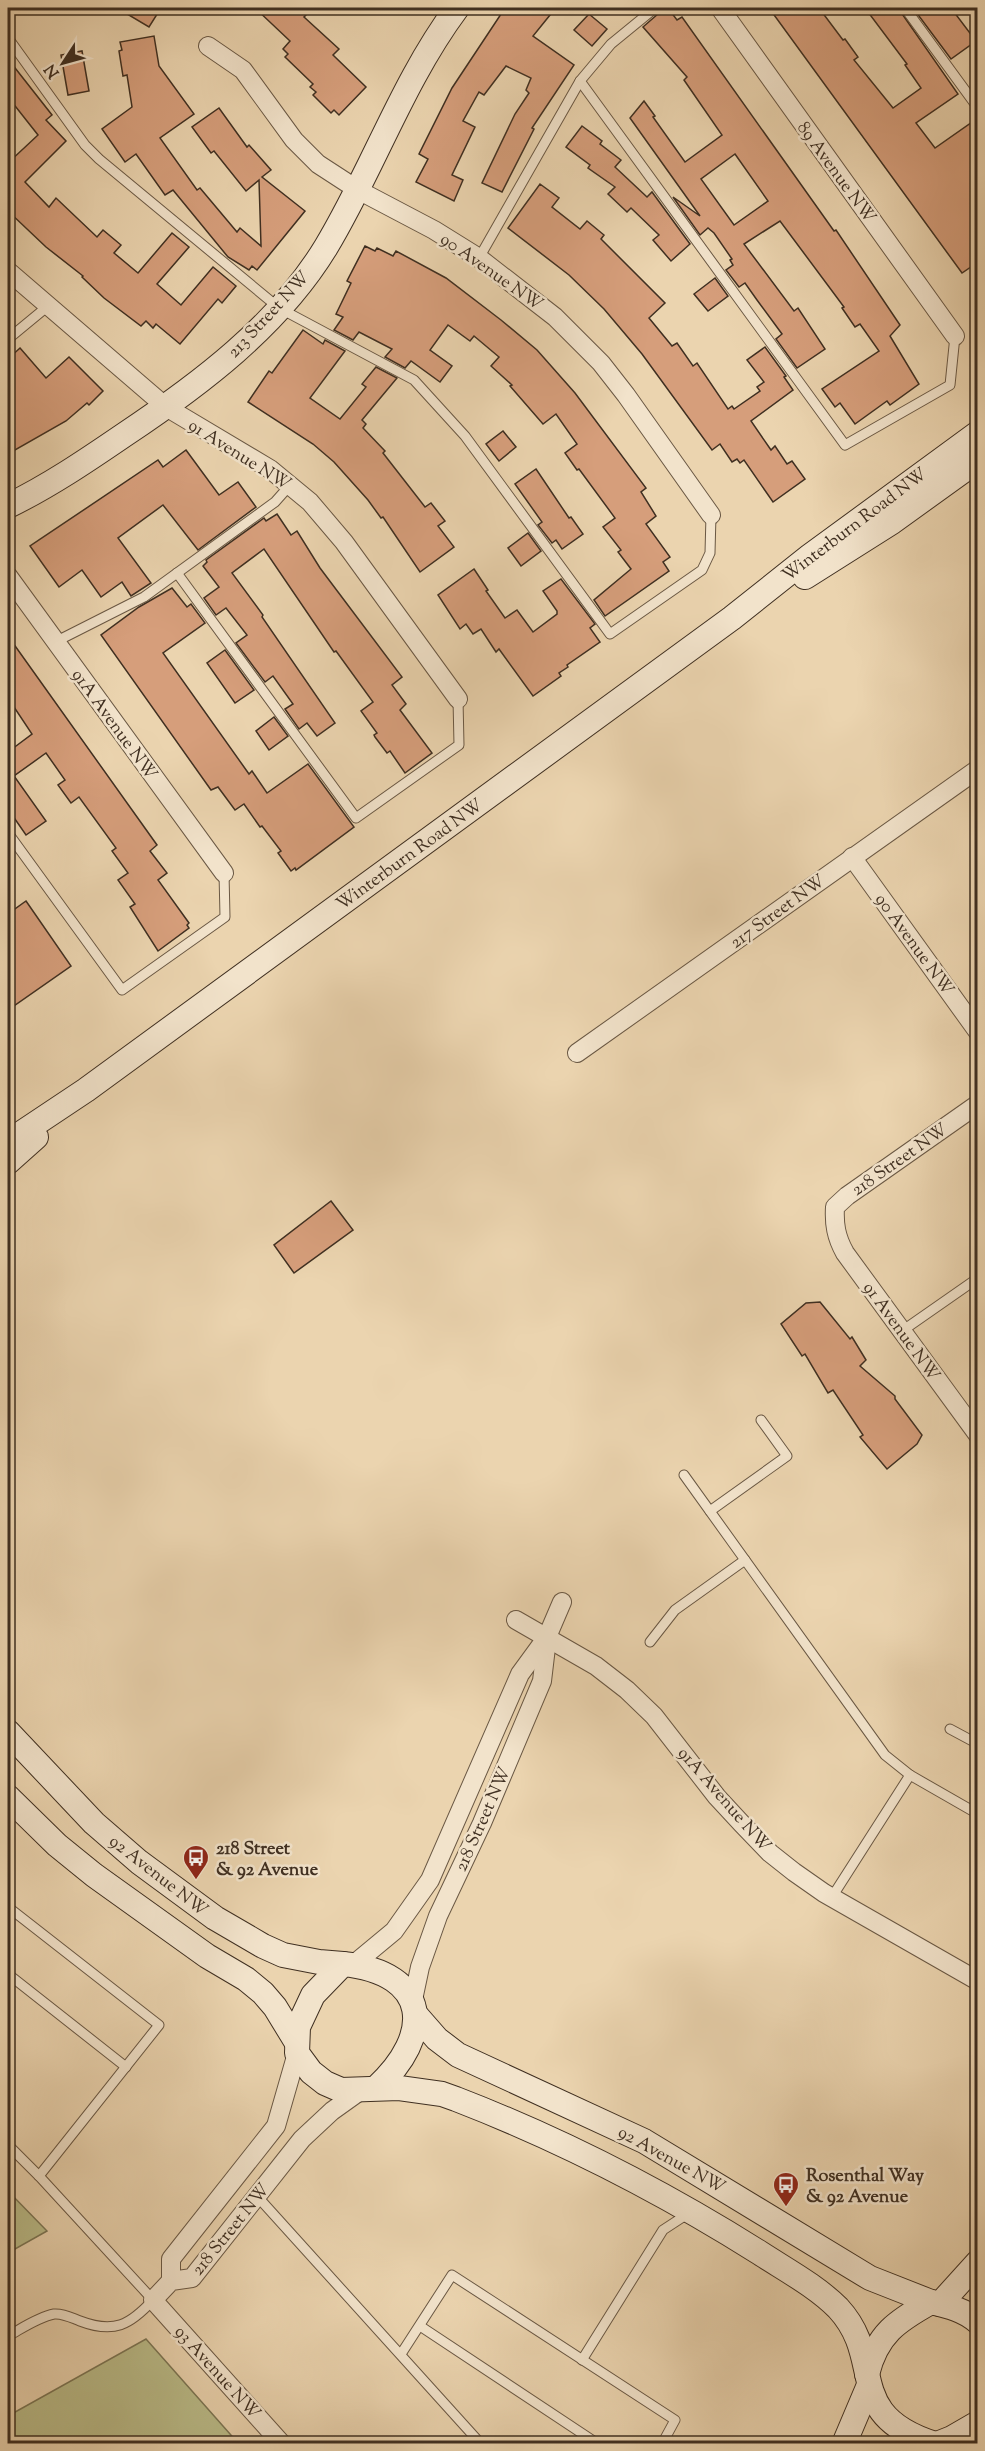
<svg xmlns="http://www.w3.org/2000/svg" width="985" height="2451" font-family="'Sorts Mill Goudy',serif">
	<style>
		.green { fill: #babc89; stroke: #7c7655; stroke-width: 1.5 }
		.building { fill: #d69e7b; stroke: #3f2f21; stroke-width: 1.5; fill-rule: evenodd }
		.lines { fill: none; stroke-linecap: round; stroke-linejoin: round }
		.lane-casing { stroke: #6a5844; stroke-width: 11 }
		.street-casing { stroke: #6a5844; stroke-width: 20 }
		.secondary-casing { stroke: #3f2f21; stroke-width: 26 }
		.lane { stroke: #f2e3cb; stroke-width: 9 }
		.street { stroke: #f2e3cb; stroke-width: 18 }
		.secondary { stroke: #f2e3cb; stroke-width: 24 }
		.labels { text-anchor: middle; stroke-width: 5; stroke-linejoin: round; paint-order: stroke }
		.street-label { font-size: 18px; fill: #3f2f21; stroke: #f2e3cb }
		.poi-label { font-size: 18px; font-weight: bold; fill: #3f2f21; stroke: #f2e3cb; text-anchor: start }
	</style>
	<rect width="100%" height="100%" fill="#ebd4af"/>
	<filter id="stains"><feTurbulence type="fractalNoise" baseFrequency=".00333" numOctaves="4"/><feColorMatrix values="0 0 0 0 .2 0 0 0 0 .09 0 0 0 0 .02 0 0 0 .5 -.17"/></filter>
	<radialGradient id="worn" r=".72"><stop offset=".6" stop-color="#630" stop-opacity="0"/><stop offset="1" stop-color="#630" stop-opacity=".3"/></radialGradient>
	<g class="green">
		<path d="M 8,2191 L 47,2231 L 8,2253 Z"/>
		<path d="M 146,2339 L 238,2443 L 8,2443 L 8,2416 Z"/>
	</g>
	<g class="building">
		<path d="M 117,8 L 161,8 L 149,27 Z"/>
		<path d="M 255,8 L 313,8 L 304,17 L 339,49 L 333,55 L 366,87 L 339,115 L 334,110 L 331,113 L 313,95 L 316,92 L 310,87 L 313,84 L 285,57 L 288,54 L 283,49 L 290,41 Z"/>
		<path d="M 505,8 L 542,8 L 550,15 L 533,36 L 574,65 L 532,128 L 534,129 L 502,192 L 482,183 L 515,114 L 529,93 L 526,90 L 531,78 L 506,66 L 484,95 L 479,92 L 463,121 L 475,127 L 452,175 L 463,180 L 454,201 L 416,182 L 428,159 L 419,154 L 452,88 Z"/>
		<path d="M 662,8 L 668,8 L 677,20 L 682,17 L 834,231 L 836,230 L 900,325 L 890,336 L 919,384 L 890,405 L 887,401 L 855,424 L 840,403 L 835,407 L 822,389 L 879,351 L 860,324 L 855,327 L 842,308 L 844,307 L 780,221 L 744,244 L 794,311 L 798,308 L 825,349 L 797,368 L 776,339 L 782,334 L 757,300 L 745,283 L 739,287 L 726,270 L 733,265 L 730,260 L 732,259 L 714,233 L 708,228 L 700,235 L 673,197 L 700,216 L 630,118 L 644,101 L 655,116 L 653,117 L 685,162 L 722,135 L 684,80 L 687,77 L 643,27 L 659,13 ZM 735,154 L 768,201 L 734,225 L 701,179 Z"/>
		<path d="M 769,8 L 819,8 L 843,40 L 845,39 L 858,57 L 854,60 L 893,108 L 921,88 L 905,65 L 907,64 L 865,8 L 898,8 L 958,94 L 916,123 L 935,148 L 978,118 L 978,262 L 962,273 Z"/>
		<path d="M 913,8 L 951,8 L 976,41 L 951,59 Z"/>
		<path d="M 589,14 L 607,29 L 592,46 L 574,30 Z"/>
		<path d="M 154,36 L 159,66 L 194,114 L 160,138 L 197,190 L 200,188 L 237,232 L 240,228 L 261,246 L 259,180 L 246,191 L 214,151 L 211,153 L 192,127 L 219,108 L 247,147 L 249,145 L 271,170 L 262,177 L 305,211 L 257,270 L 252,266 L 249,270 L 228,257 L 173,190 L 165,195 L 136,154 L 125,162 L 102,129 L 132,107 L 127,75 L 123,76 L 119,51 L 122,50 L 120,42 Z"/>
		<path d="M 82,51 L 89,91 L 68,95 L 61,55 Z"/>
		<path d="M 8,59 L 52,115 L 46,120 L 66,141 L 25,182 L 49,207 L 56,198 L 97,237 L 103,230 L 121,245 L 114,253 L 138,273 L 172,233 L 189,247 L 157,284 L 181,305 L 213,267 L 236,286 L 222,303 L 218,299 L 180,344 L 156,324 L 153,328 L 146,321 L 141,326 L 104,298 L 82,277 L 83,276 L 46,247 L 8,211 L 8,163 L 38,135 L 8,97 Z"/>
		<path d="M 582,126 L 602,141 L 600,144 L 621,160 L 615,167 L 647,197 L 652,192 L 690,244 L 671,261 L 653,240 L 659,235 L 631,208 L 627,212 L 608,194 L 615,187 L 588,168 L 590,165 L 566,147 Z"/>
		<path d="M 540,184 L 559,198 L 552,207 L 580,229 L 587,221 L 604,235 L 601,239 L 665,303 L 649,318 L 672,346 L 677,343 L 693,366 L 697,363 L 728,409 L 732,406 L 734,409 L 760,391 L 757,387 L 764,382 L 747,360 L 765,347 L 786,376 L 784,377 L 793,390 L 751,421 L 771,450 L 775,446 L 787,464 L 792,461 L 805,479 L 773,502 L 744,460 L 740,463 L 737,459 L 732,462 L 720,444 L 712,450 L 642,354 L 604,309 L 569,275 L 508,228 Z"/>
		<path d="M 365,246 L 375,251 L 377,248 L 393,256 L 396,251 L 446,278 L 501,320 L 537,350 L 575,393 L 646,488 L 641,492 L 656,516 L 646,524 L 670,557 L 663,562 L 669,571 L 605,616 L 594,600 L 631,569 L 618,552 L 621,550 L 603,527 L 615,518 L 579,469 L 577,470 L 565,453 L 577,444 L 556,414 L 543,424 L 510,386 L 512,385 L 491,366 L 499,357 L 474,336 L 470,341 L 448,325 L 430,350 L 452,366 L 440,382 L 411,361 L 405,368 L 385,357 L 392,349 L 359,332 L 353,340 L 334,330 L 343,317 L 336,314 L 351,283 L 347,281 Z"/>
		<path d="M 715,278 L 728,296 L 708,311 L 694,294 Z"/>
		<path d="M 303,330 L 323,344 L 325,340 L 345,351 L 310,398 L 340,419 L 366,387 L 362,384 L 376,367 L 397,378 L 362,420 L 366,424 L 363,428 L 385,451 L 383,453 L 425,507 L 431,503 L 445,521 L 438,526 L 454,547 L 420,572 L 383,517 L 381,518 L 368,500 L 334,462 L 313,444 L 248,402 L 269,371 L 272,373 Z"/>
		<path d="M 20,348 L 46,378 L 69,357 L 103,391 L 89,405 L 87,403 L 66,421 L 8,454 L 8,359 Z"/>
		<path d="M 503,431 L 516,447 L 499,461 L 486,444 Z"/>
		<path d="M 186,450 L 219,495 L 238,482 L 256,507 L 198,550 L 163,505 L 118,538 L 151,583 L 131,596 L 122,582 L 101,597 L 82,570 L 59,587 L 30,546 L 158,460 L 163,467 Z"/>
		<path d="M 536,469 L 569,518 L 571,517 L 583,534 L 562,549 L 556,540 L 552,543 L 538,525 L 542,522 L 515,484 Z"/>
		<path d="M 277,514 L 291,535 L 297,531 L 320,568 L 402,677 L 392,685 L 406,704 L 400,710 L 432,753 L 405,773 L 390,751 L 387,753 L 375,737 L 374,735 L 377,733 L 361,711 L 373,702 L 336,651 L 334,652 L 264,549 L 232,573 L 263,615 L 262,617 L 335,723 L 317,736 L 307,723 L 299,729 L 285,709 L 293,704 L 273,676 L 265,682 L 236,643 L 247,635 L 226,608 L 216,615 L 204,598 L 219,587 L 203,566 L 207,562 L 206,560 L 264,518 L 266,521 Z"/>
		<path d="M 528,533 L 541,551 L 521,566 L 508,548 Z"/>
		<path d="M 474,569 L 488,590 L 486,591 L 505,618 L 517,610 L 533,632 L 557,614 L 557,611 L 543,591 L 561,579 L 595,624 L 590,628 L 600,642 L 567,665 L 568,667 L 559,673 L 561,676 L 533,696 L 499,649 L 496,652 L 481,629 L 473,634 L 466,624 L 460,629 L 438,595 Z"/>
		<path d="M 172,588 L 187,607 L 191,604 L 205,623 L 163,653 L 249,774 L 252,771 L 267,793 L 308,764 L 354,827 L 296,870 L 295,868 L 291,871 L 278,853 L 281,851 L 262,826 L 260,827 L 244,804 L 235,810 L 218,787 L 211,790 L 101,635 L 139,607 Z"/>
		<path d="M 8,636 L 157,845 L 150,851 L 167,873 L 158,880 L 189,923 L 187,925 L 189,928 L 158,951 L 130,907 L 135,904 L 118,880 L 128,873 L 112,851 L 116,848 L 79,797 L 71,803 L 58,785 L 65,780 L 46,753 L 14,776 L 46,821 L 26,835 L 8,809 L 8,752 L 32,734 L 8,698 Z"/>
		<path d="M 225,650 L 254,690 L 235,703 L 207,663 Z"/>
		<path d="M 274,717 L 288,736 L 269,750 L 256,731 Z"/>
		<path d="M 26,901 L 71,966 L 8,1010 L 8,914 Z"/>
		<path d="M 331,1201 L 353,1230 L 294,1273 L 274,1245 Z"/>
		<path d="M 820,1302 L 850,1339 L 852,1337 L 866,1360 L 860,1366 L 895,1396 L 895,1399 L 922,1435 L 917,1444 L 887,1469 L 860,1437 L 863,1435 L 833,1390 L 828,1393 L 805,1354 L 802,1356 L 781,1324 L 806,1303 Z"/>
	</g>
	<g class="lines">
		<defs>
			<g id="lane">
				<path d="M 905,8 L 978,108"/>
				<path d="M 8,38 L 85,145 L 99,159 L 279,308 L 414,380 L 465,436 L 610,634 L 702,570 L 710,553 L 711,515"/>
				<path d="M 580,81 L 845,445 L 950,385 L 955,336"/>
				<path d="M 479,258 L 580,81 L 611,44 L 655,8"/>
				<path d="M 8,339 L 48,306"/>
				<path d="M 177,573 L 356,818 L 459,745 L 458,699"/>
				<path d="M 55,642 L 144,597 L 275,502 L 291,484"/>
				<path d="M 8,833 L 122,990 L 225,917 L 224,873"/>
				<path d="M 902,1331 L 978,1278"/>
				<path d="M 684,1475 L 885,1755 L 910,1775 L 832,1897"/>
				<path d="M 710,1511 L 787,1456 L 761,1420"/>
				<path d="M 650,1642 L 675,1610 L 745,1560"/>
				<path d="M 950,1729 L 978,1744"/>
				<path d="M 910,1775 L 978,1814"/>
				<path d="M 8,1907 L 159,2025 L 39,2176"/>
				<path d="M 8,1974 L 126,2067"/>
				<path d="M 8,2145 L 39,2176 L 153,2300 C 130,2325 114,2334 80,2321 C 72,2318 63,2313 54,2314 C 38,2317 21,2329 8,2336"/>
				<path d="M 257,2196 L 481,2444"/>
				<path d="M 420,2326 L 598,2444"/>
				<path d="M 401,2354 L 452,2275 L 675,2420 L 662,2444"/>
				<path d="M 582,2360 L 663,2230 L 689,2213"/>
			</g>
			<g id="street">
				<path d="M 720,8 L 955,336"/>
				<path d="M 208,46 L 243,70 L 294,140 L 318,164 L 358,190 L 434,230 L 479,258 L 555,317 L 601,363 L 626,395 L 711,515"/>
				<path d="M 8,271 L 166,407 L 270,469 L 310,502 L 344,542 L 458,699"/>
				<path d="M 8,576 L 224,873"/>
				<path d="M 852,857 L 978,1032"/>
				<path d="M 577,1053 L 978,769"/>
				<path d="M 978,1104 L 847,1196 L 835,1207 C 834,1224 836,1237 845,1253 L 978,1435"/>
				<path d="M 516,1620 L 596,1666 L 627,1690 L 654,1716 L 717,1797 L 742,1824 L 770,1853 L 794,1872 L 824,1893 L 978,1981"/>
				<path d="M 353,1965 L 394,1931 L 430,1880 L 520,1674 L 547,1637 L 562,1602"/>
				<path d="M 413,2000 L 420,1967 L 438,1916 L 482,1823 L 542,1681 L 547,1639"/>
				<path d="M 171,2281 L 171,2259 L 276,2126 L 297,2053"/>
				<path d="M 282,2444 L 153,2300 L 171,2281 L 192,2278 L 302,2139 L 332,2111 L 360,2091"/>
			</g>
			<g id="secondary">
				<path d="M 8,506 C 49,486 86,461 124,435 C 199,385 278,326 326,247 C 373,169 402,82 457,8"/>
				<path d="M 805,577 L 892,522 L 978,460"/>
				<path d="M 8,1142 L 86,1090 L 732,618 L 810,556 L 978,433"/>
				<path d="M 8,1162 L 36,1137"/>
				<path d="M 8,1732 L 94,1823 L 139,1862 L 215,1918 L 263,1946 L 283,1955 L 319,1962 L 343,1964"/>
				<path d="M 8,1797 L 57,1845 L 94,1875 L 207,1956 L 246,1979 L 263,1993 L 275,2007 L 297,2043"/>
				<path d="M 416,2015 L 437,2039 L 458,2055 L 644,2141 L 870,2278 L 931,2302"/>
				<path d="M 376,2088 C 434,2035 431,1973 343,1964 L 313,1995 L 298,2027 L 297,2053 L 311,2072 L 325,2083 L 341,2090 L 399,2088 L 442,2094 L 456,2099 C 562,2140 663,2192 760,2253 C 786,2270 816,2286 838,2308 C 887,2361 841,2414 935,2444"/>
				<path d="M 940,2304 L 978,2262"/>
				<path d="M 867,2374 C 877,2334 897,2321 931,2302 C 948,2306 965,2310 978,2322"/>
				<path d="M 844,2444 L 869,2385"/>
				<path d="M 937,2444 L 952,2438 L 978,2423"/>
			</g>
		</defs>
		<use href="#lane" class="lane-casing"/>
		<use href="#street" class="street-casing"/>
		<use href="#secondary" class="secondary-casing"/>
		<use href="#lane" class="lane"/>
		<use href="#street" class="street"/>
		<use href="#secondary" class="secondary"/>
	</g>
	<defs>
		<symbol id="bus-pin" viewBox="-11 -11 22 30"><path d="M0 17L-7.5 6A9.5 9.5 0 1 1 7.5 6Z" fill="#8f2418" stroke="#f2e3cb"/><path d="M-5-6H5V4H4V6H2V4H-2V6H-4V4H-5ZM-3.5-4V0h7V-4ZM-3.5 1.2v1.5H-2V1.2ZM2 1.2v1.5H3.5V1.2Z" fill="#fff"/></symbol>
	</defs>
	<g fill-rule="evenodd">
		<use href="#bus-pin" x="181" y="1843" width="30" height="40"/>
		<use href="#bus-pin" x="771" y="2170" width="30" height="40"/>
	</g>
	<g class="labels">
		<g class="street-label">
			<text transform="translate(837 172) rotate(54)" y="6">89 Avenue NW</text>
			<text transform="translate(492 271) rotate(35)" y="6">90 Avenue NW</text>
			<text transform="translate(268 314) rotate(-47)" y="6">213 Street NW</text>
			<text transform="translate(240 454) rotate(32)" y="6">91 Avenue NW</text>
			<text transform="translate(854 524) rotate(-37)" y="6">Winterburn Road NW</text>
			<text transform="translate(115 724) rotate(54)" y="6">91A Avenue NW</text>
			<text transform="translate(409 854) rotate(-36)" y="6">Winterburn Road NW</text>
			<text transform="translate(777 911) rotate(-36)" y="6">217 Street NW</text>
			<text transform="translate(915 944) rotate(54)" y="6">90 Avenue NW</text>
			<text transform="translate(899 1159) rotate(-35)" y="6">218 Street NW</text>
			<text transform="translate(902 1331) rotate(54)" y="6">91 Avenue NW</text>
			<text transform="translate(725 1799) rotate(49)" y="6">91A Avenue NW</text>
			<text transform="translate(482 1819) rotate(-66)" y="6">218 Street NW</text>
			<text transform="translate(159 1875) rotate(38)" y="6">92 Avenue NW</text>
			<text transform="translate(672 2159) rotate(29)" y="6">92 Avenue NW</text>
			<text transform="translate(230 2229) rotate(-51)" y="6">218 Street NW</text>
			<text transform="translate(218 2372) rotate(48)" y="6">93 Avenue NW</text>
		</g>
		<g class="poi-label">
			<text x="216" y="1854">218 Street<tspan x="216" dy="21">&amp; 92 Avenue</tspan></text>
			<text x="806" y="2181">Rosenthal Way<tspan x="806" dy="21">&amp; 92 Avenue</tspan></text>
		</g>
	</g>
	<rect width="985" height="2451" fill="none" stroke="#ebd4af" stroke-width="30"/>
	<rect x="9" y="9" width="967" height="2433" fill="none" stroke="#3f2f21" stroke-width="3"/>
	<rect x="15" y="15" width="955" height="2421" fill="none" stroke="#3f2f21" stroke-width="1.5"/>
	<g transform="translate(63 63) rotate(234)" stroke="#f2e3cb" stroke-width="4.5" paint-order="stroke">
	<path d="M0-4.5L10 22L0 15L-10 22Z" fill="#3f2f21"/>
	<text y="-9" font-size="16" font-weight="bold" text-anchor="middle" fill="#3f2f21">N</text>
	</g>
	<rect width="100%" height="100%" filter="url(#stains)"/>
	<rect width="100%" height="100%" fill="url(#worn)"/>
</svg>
